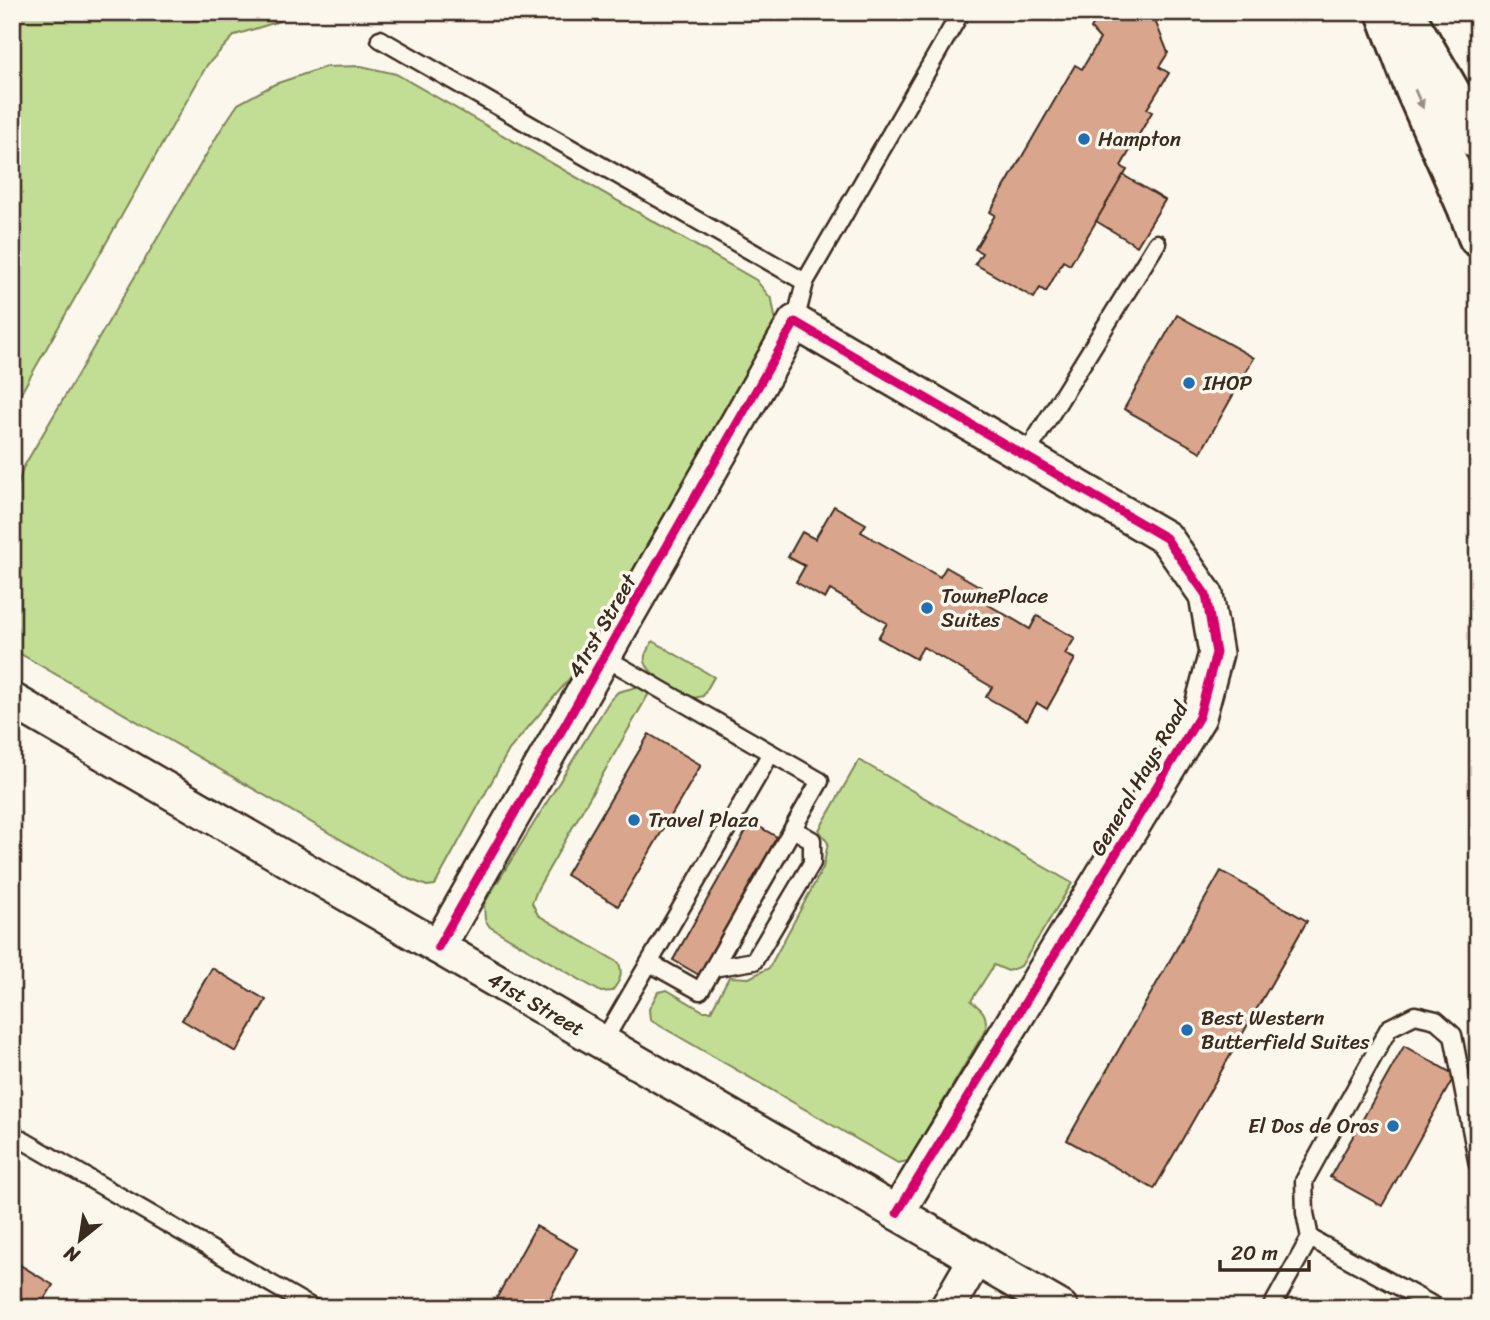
<svg xmlns="http://www.w3.org/2000/svg" width="1490" height="1320" font-family="Sriracha,sans-serif">
	<style>
		.green { fill: #c2dd94; stroke: #7e8459; stroke-width: 2 }
		.building { fill: #d9a58d; stroke: #3b2a1e; stroke-width: 2 }
		.lines { fill: none; stroke-linecap: round; stroke-linejoin: round }
		.lane-casing { stroke: #3b2a1e; stroke-width: 21 }
		.street-casing { stroke: #3b2a1e; stroke-width: 38 }
		.highway-casing { stroke: #3b2a1e; stroke-width: 44 }
		.lane { stroke: #fbf7ec; stroke-width: 16 }
		.street { stroke: #fbf7ec; stroke-width: 33 }
		.highway { stroke: #fbf7ec; stroke-width: 38 }
		.cycleway-casing { stroke: #fbf7ec; stroke-width: 13 }
		.cycleway { stroke: #d6006c; stroke-width: 9 }
		.oneway { fill: #9b9085 }
		.poi-dot { fill: #1f6fb2; stroke: #fbf7ec; stroke-width: 2.5 }
		.labels { text-anchor: middle; stroke-width: 7; stroke-linejoin: round; paint-order: stroke }
		.poi-label { font-size: 21px; fill: #3b2a1e; stroke: #fbf7ec; text-anchor: start }
		.street-label { font-size: 21px; fill: #3b2a1e; stroke: #fbf7ec }
	</style>
	<rect width="100%" height="100%" fill="#fbf7ec"/>
	<filter id="ink" filterUnits="userSpaceOnUse"><feTurbulence type="fractalNoise" baseFrequency=".0143" numOctaves="2"/><feDisplacementMap in="SourceGraphic" scale="14" xChannelSelector="R" yChannelSelector="G"/><feConvolveMatrix kernelMatrix="1 2 1 2 8 2 1 2 1" color-interpolation-filters="sRGB"/></filter>
	<g filter="url(#ink)">
		<g class="green">
			<path d="M 12,12 L 285,12 L 280,21 L 235,35 L 207,65 L 12,409 Z"/>
			<path d="M 361,66 L 396,74 L 756,280 L 772,300 L 777,328 L 588,657 L 509,750 L 435,885 L 427,886 L 409,879 L 12,649 L 12,505 L 23,468 L 220,131 L 238,104 L 275,84 L 325,67 Z"/>
			<path d="M 653,641 L 714,677 L 703,696 L 694,698 C 681,691 641,674 645,656 C 646,651 650,646 653,641 Z"/>
			<path d="M 640,686 L 647,690 L 648,695 L 538,888 L 532,903 L 538,915 L 619,963 C 623,975 620,981 612,991 L 601,992 L 490,927 L 485,920 L 484,904 L 610,700 L 618,692 Z"/>
			<path d="M 859,760 L 1072,883 L 1021,966 L 1008,971 L 994,965 L 971,1001 C 983,1010 987,1014 986,1029 L 908,1161 L 898,1163 L 650,1020 L 649,1009 L 658,992 L 667,990 L 703,1011 L 711,1011 L 729,977 L 749,978 L 769,968 L 823,868 L 828,843 L 819,830 Z"/>
		</g>
		<g class="building">
			<path d="M 1100,12 L 1152,13 L 1168,53 L 1159,67 L 1169,73 L 1147,109 L 1152,112 L 1121,166 L 1127,170 L 1070,265 L 1063,261 L 1046,292 L 1040,288 L 1034,298 L 975,264 L 982,253 L 975,249 L 995,215 L 990,212 L 1075,65 L 1082,69 L 1100,39 L 1091,29 Z"/>
			<path d="M 1123,175 L 1165,200 L 1137,246 L 1096,221 Z"/>
			<path d="M 1177,315 L 1254,358 L 1201,452 L 1124,409 Z"/>
			<path d="M 834,506 L 866,524 L 861,532 L 940,577 L 946,567 L 981,587 L 975,597 L 1030,629 L 1037,616 L 1075,638 L 1065,654 L 1075,659 L 1047,709 L 1037,703 L 1027,720 L 986,697 L 992,687 L 923,647 L 916,659 L 878,638 L 887,623 L 830,590 L 825,599 L 796,582 L 805,566 L 788,557 L 802,532 L 815,539 Z"/>
			<path d="M 649,734 L 701,765 L 618,906 L 566,875 Z"/>
			<path d="M 751,822 L 777,837 L 699,975 L 673,960 Z"/>
			<path d="M 1221,871 L 1307,921 L 1154,1189 L 1067,1140 Z"/>
			<path d="M 212,968 L 266,1000 L 236,1052 L 182,1020 Z"/>
			<path d="M 1404,1046 L 1455,1075 L 1382,1206 L 1330,1177 Z"/>
			<path d="M 536,1226 L 577,1249 L 545,1308 L 491,1308 Z"/>
			<path d="M 12,1260 L 53,1285 L 39,1308 L 12,1308 Z"/>
		</g>
		<g class="lines">
			<defs>
				<g id="lane">
					<path d="M 380,39 L 805,282 L 961,12"/>
					<path d="M 795,322 L 805,282"/>
					<path d="M 1025,456 L 1157,243"/>
					<path d="M 650,963 L 700,991 L 820,781 L 771,753"/>
					<path d="M 713,968 L 754,961 L 812,863 L 812,840 L 793,829"/>
					<path d="M 603,1042 L 771,753 L 604,657"/>
					<path d="M 12,1134 L 313,1308"/>
					<path d="M 1310,1238 L 1438,1308"/>
					<path d="M 1271,1308 L 1310,1238 L 1305,1213 L 1304,1181 L 1389,1028 L 1415,1015 L 1436,1020 L 1453,1035 L 1478,1165"/>
				</g>
				<g id="street">
					<path d="M 12,700 L 1061,1308"/>
					<path d="M 438,947 L 795,322 L 1166,538 L 1206,595 L 1216,653 L 1199,717 L 897,1213"/>
					<path d="M 947,1308 L 976,1258"/>
				</g>
				<g id="highway">
					<path d="M 1386,12 L 1415,89 L 1467,207 L 1478,237"/>
					<path d="M 1410,23 L 1478,140"/>
				</g>
			</defs>
			<use href="#lane" class="lane-casing"/>
			<use href="#street" class="street-casing"/>
			<use href="#highway" class="highway-casing"/>
			<use href="#lane" class="lane"/>
			<use href="#street" class="street"/>
			<use href="#highway" class="highway"/>
			<defs>
				<path id="cycleway" d="M 438,947 L 795,322 L 1166,538 L 1206,595 L 1216,653 L 1199,717 L 897,1213"/>
			</defs>
			<use href="#cycleway" class="cycleway-casing"/>
			<use href="#cycleway" class="cycleway"/>
		</g>
		<defs><path id="oneway-solid" d="M-6-.8H1V-3.2L6.5 0L1 3.2V.8H-6Z" transform="scale(1.75)"/></defs>
		<use class="oneway" href="#oneway-solid" transform="translate(1419 99) rotate(66)"/>
	</g>
	<g class="poi-dot">
		<circle cx="1084" cy="139" r="7"/>
		<circle cx="1189" cy="383" r="7"/>
		<circle cx="927" cy="608" r="7"/>
		<circle cx="634" cy="820" r="7"/>
		<circle cx="1187" cy="1030" r="7"/>
		<circle cx="1393" cy="1126" r="7"/>
	</g>
	<g class="labels">
		<g class="poi-label">
			<text x="1098" y="146">Hampton</text>
			<text x="1203" y="390">IHOP</text>
			<text x="941" y="603">TownePlace<tspan x="941" dy="24">Suites</tspan></text>
			<text x="648" y="827">Travel Plaza</text>
			<text x="1201" y="1025">Best Western<tspan x="1201" dy="24">Butterfield Suites</tspan></text>
			<text x="1379" y="1133" text-anchor="end">El Dos de Oros</text>
		</g>
		<g class="street-label">
			<text transform="translate(602 626) rotate(-60)" y="7">41rst Street</text>
			<text transform="translate(1139 779) rotate(-60)" y="7">General Hays Road</text>
			<text transform="translate(536 1004) rotate(30)" y="7">41st Street</text>
		</g>
	</g>
	<rect width="1490" height="1320" fill="none" stroke="#fbf7ec" stroke-width="42"/>
	<rect x="21" y="21" width="1448" height="1278" fill="none" stroke="#3b2a1e" stroke-width="2.5" filter="url(#ink)"/>
	<g transform="translate(80 1240) rotate(210)" stroke="#fbf7ec" stroke-width="5" paint-order="stroke">
	<path d="M0-5L12 26L0 18L-12 26Z" fill="#3b2a1e"/>
	<text y="-10" font-size="19" font-weight="bold" text-anchor="middle" fill="#3b2a1e">N</text>
	</g>
	<path d="M1220 1260v10h89v-10" fill="none" stroke="#3b2a1e" stroke-width="3.5"/>
	<text x="1231" y="1260" font-size="21" fill="#3b2a1e" stroke="#fbf7ec" stroke-width="5" paint-order="stroke">20 m</text>
</svg>
